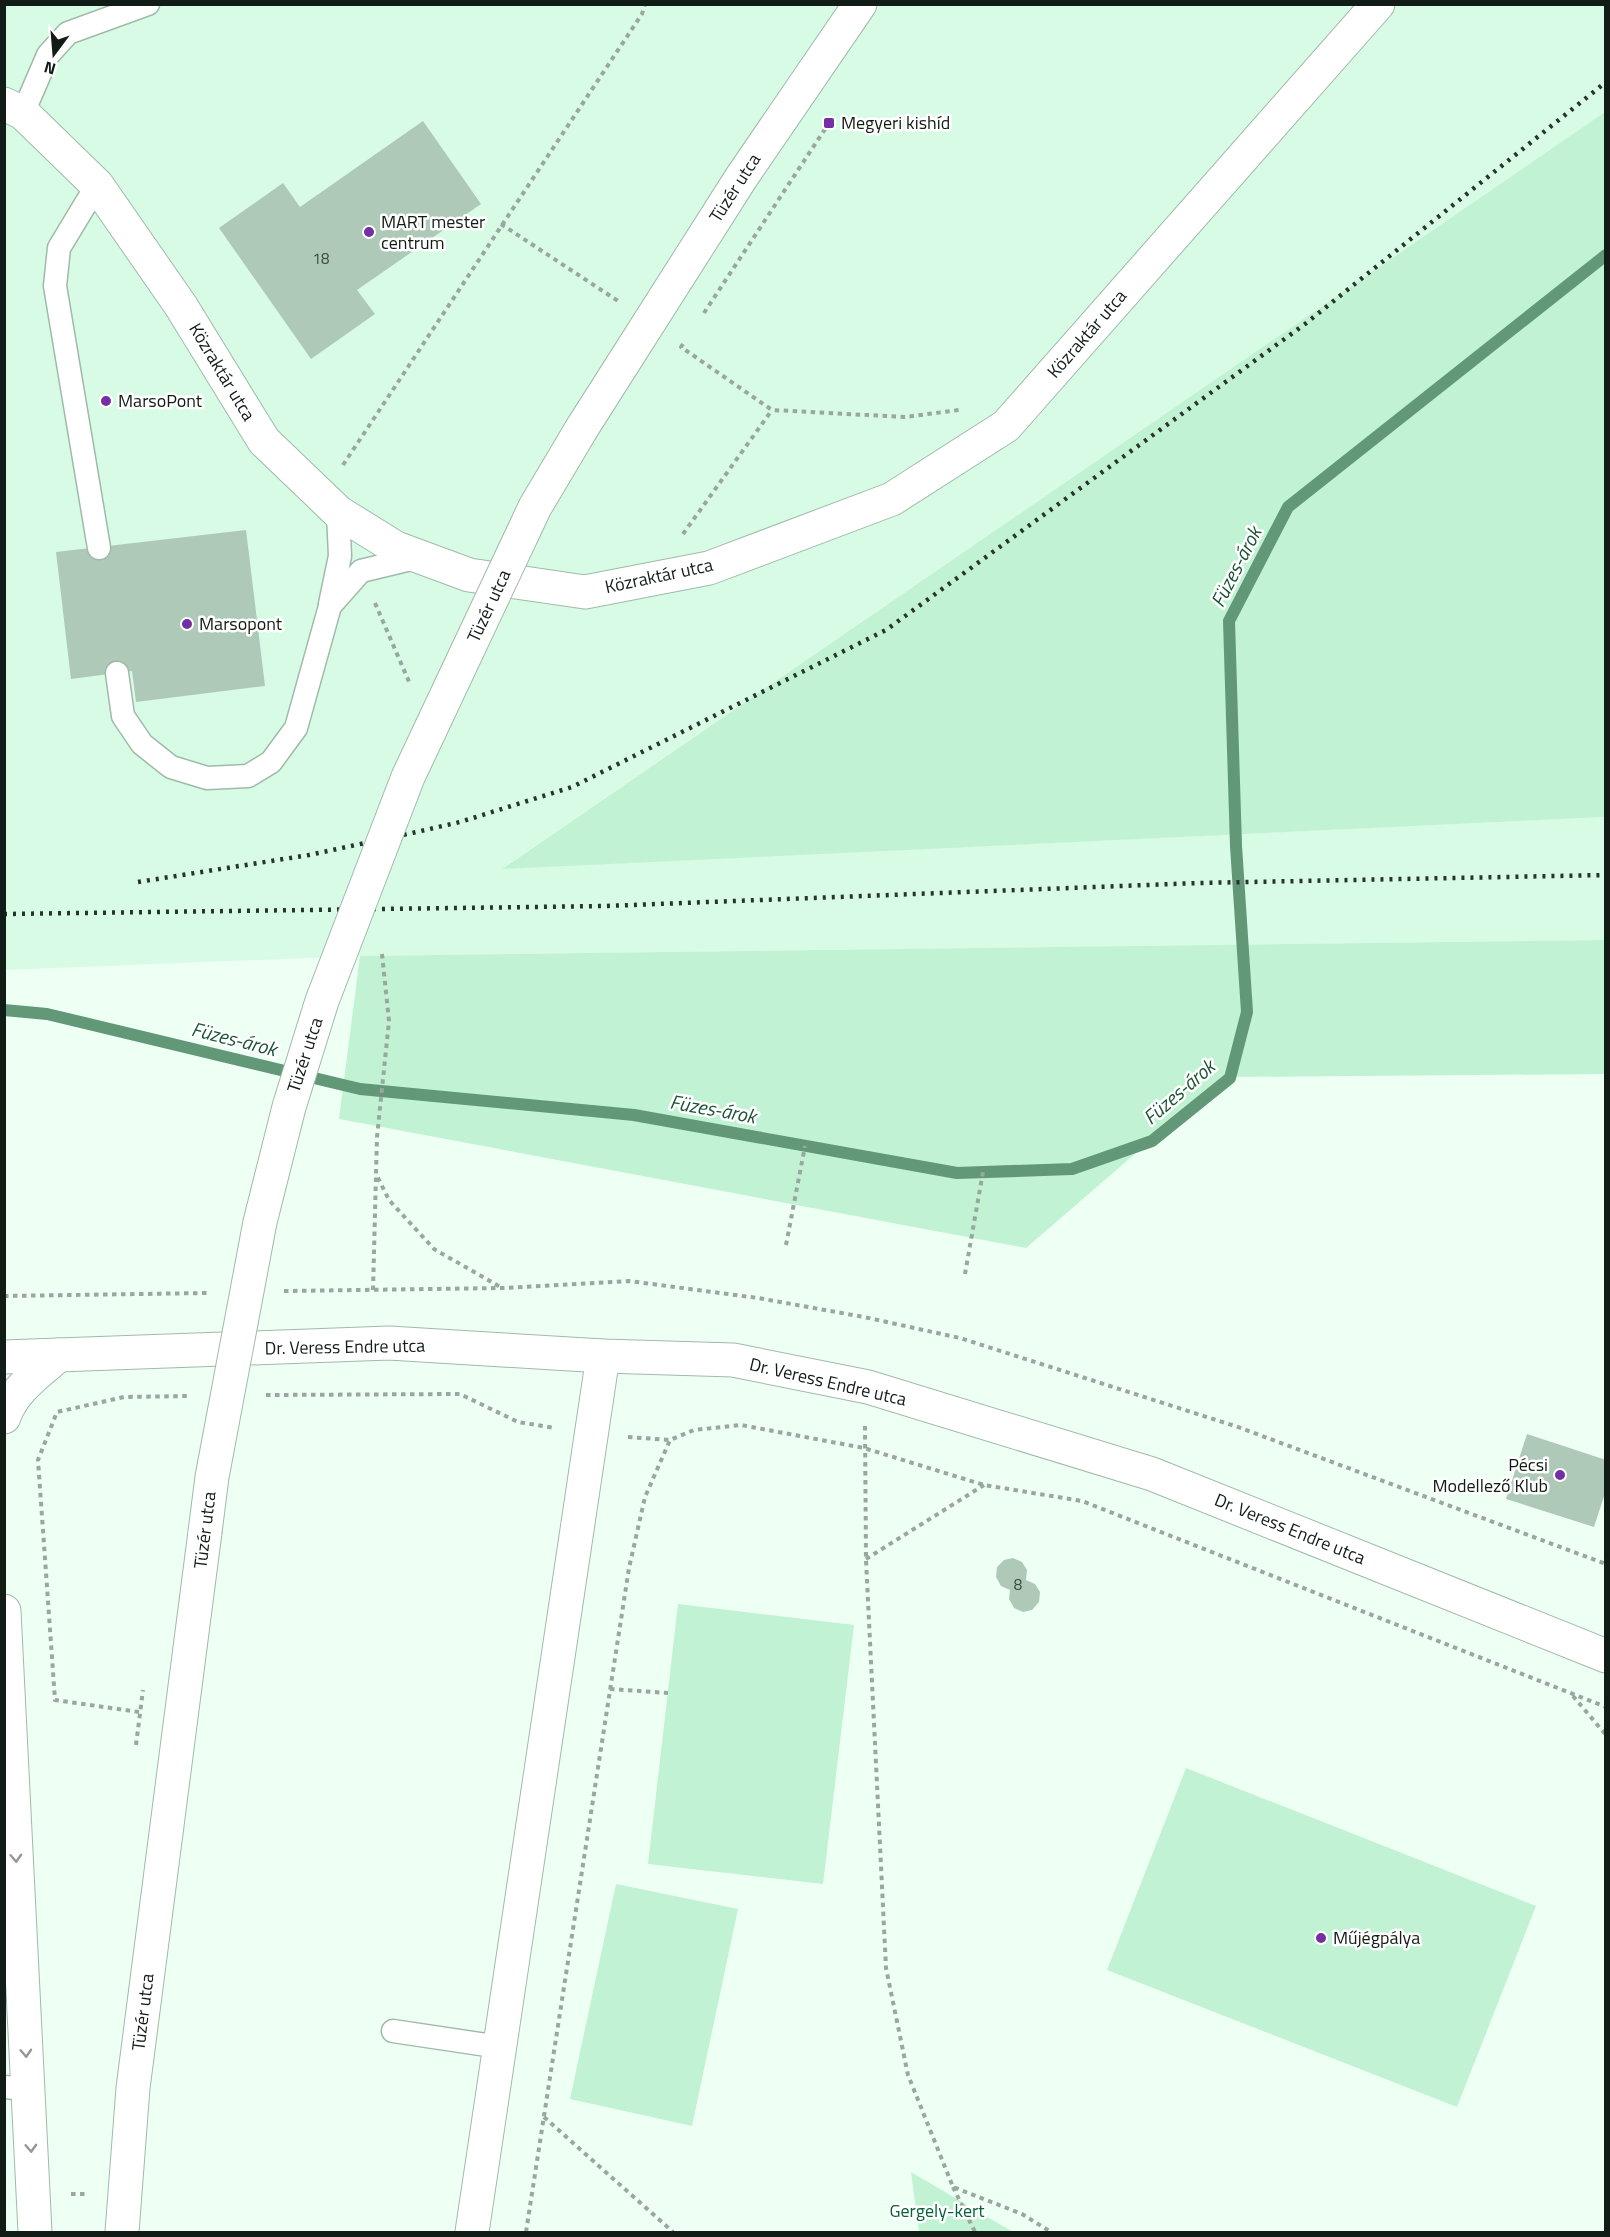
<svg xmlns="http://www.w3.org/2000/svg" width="1610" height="2237" font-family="'Titillium Web',sans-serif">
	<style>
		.built { fill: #d8fbe5 }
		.green { fill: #c1f2d3 }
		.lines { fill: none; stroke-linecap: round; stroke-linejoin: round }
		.stream { stroke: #629878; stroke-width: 12 }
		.building { fill: #aec9b7 }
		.service-casing { stroke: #a0baa9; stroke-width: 25 }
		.minor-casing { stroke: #a0baa9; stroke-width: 35 }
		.tertiary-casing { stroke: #a0baa9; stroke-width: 35 }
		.path { stroke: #99a79e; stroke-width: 4; stroke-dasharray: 4.5 4.5; stroke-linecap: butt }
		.service { stroke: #fff; stroke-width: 22 }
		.minor { stroke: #fff; stroke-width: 33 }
		.tertiary { stroke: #fff; stroke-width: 33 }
		.rail { stroke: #28332c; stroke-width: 4.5; stroke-dasharray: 3 6; stroke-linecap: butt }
		.tertiary-bridge-casing { stroke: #a0baa9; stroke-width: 35; stroke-linecap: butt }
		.tertiary-bridge { stroke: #fff; stroke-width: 33 }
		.oneway { stroke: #949996 }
		.poi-dot { fill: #732fa3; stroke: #fff; stroke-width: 2 }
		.labels { text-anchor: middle; stroke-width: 5; stroke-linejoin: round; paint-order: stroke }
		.number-label { font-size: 15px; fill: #39473e }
		.poi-label { font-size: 18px; fill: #121c16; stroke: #fff; text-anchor: start }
		.street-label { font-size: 18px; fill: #121c16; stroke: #fff }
		.park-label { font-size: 18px; fill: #06613a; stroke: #fff }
		.water-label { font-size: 20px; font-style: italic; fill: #1d5337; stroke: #fff }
	</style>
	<rect width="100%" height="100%" fill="#eefff4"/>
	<path class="built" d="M 4,5 L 1605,5 L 1605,112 L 503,868 L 1605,817 L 1605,940 L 360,956 L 5,970 Z"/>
	<g class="green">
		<path d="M 1605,112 L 1605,817 L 502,869 Z"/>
		<path d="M 1605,940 L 1605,1074 L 1224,1077 L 1026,1248 L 339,1119 L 360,956 Z"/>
		<path d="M 678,1604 L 854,1625 L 823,1884 L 648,1864 Z"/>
		<path d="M 1186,1768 L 1536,1906 L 1457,2107 L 1107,1970 Z"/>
		<path d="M 616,1884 L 738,1909 L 692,2126 L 570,2099 Z"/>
		<path d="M 911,2172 L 1013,2232 L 919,2232 Z"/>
	</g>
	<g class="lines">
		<path class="stream" d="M 4,1010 L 47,1014 L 360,1089 L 634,1115 L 957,1173 L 1072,1169 L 1152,1141 L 1230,1078 L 1247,1012 L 1236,846 L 1229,621 L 1288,507 L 1606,255"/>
	</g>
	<g class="building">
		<path d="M 423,121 L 481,204 L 357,290 L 375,314 L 311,359 L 219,228 L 283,183 L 300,207 Z"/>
		<path d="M 246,530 L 265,686 L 136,702 L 132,671 L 71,679 L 56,552 Z"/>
		<path d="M 1527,1434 L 1606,1460 L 1606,1490 L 1594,1527 L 1506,1499 Z"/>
		<path d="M 1013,1558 L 1022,1562 L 1027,1570 L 1026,1580 L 1035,1584 L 1040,1592 L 1039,1602 L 1032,1610 L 1023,1612 L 1014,1608 L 1009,1599 L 1010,1590 L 1001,1586 L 996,1577 L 997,1567 L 1004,1560 Z"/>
	</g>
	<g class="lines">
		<defs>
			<g id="service">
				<path d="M 23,113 L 48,55 L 68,33 L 148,4"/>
				<path d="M 97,185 L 59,248 L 55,286 L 99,548"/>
				<path d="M 330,604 L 340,556 L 338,512"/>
				<path d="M 117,673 L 123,716 L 142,744 L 171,767 L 207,778 L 248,776 L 271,762 L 296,728 L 330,606 L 361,571 L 419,557"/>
				<path d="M 393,2031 L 500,2047"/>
				<path d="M 4,2087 L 28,2089"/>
			</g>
			<path id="minor" d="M 4,104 L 23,113 L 97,185 L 181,306 L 264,441 L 338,512 L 396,548 L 469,575 L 585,592 L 709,568 L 892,499 L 1006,426 L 1378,4"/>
			<g id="tertiary">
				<path d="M 582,428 L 741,178 L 860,4"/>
				<path d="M 4,1357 L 389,1343 L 603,1356 L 733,1360 L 868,1387 L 1152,1474 L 1606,1656"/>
				<path d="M 4,1417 C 13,1390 38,1373 59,1355"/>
				<path d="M 4,1611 L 35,2232"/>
				<path d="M 122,2232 L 133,2088 L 205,1532"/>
				<path d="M 472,2232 L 603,1356"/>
			</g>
		</defs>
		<use href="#service" class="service-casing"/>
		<use href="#minor" class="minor-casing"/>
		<use href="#tertiary" class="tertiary-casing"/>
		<g class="path">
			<path d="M 501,224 L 618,301"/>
			<path d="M 704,313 L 829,123"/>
			<path d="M 683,344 L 681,347 L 772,410 L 905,417 L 959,410"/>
			<path d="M 343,465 L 642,14 L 645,4"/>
			<path d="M 683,534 L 772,410"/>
			<path d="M 375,603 L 410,684"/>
			<path d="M 382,954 L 389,1021 L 377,1137 L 376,1174 L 389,1200 L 434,1249 L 502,1288"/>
			<path d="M 786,1245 L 805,1146"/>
			<path d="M 965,1274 L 983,1172"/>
			<path d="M 373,1290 L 376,1175"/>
			<path d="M 284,1291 L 503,1288 L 629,1281 L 758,1298 L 864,1317 L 960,1338 L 1238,1427 L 1606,1564"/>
			<path d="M 4,1296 L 208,1293"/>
			<path d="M 266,1395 L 460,1394 L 518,1422 L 555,1428"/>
			<path d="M 865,1426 L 866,1560 L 886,1968 L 908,2075 L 953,2187 L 1022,2214 L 1051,2232"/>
			<path d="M 628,1437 L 670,1440 L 694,1430 L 741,1425 L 864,1448 L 984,1485 L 1082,1501 L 1606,1707"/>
			<path d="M 866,1559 L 984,1485"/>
			<path d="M 610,1689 L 668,1693"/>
			<path d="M 1573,1696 L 1606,1735"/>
			<path d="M 139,1712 L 55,1700 L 38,1460 L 57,1412 L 124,1397 L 190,1396"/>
			<path d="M 136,1745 L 143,1690"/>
			<path d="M 544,2117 L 673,2232"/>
			<path d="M 953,2187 L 975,2232"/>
			<path d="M 71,2194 L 88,2194"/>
			<path d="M 526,2232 L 629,1568 L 645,1497 L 670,1440"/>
		</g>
		<use href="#service" class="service"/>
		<use href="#minor" class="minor"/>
		<use href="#tertiary" class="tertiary"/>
		<g class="rail">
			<path d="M 138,882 L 309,855 L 412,833 L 460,822 L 572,787 L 886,630 L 1305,324 L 1606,82"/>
			<path d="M 4,914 L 606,906 L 1198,883 L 1606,875"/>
		</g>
		<defs>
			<path id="tertiary-bridge" d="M 205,1532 L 212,1477 L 260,1222 L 289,1107 L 322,1001 L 408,777 L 535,507 L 582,428"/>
		</defs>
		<use href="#tertiary-bridge" class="tertiary-bridge-casing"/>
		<use href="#tertiary-bridge" class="tertiary-bridge"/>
	</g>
	<defs><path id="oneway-chevron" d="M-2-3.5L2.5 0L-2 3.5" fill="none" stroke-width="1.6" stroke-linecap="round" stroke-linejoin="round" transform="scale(1.5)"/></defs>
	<g class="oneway">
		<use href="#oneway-chevron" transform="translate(16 1858) rotate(87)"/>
		<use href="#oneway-chevron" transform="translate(26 2053) rotate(87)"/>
		<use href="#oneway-chevron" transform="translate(31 2148) rotate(87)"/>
	</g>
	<g class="poi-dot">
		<rect x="823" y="117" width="12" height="12" rx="3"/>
		<circle cx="369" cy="232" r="6"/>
		<circle cx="106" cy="401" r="6"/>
		<circle cx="187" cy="624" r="6"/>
		<circle cx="1560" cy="1475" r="6"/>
		<circle cx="1321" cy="1938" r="6"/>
	</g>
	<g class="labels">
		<g class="number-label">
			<text x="321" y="264">18</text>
			<text x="1018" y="1590">8</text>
		</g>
		<g class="poi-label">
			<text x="841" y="129">Megyeri kishíd</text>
			<text x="381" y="228">MART mester<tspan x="381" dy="21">centrum</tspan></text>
			<text x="118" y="407">MarsoPont</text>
			<text x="199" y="630">Marsopont</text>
			<text x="1548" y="1471" text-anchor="end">Pécsi<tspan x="1548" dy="21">Modellező Klub</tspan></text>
			<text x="1333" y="1944">Műjégpálya</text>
		</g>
		<g class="street-label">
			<text transform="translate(735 188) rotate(-57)" y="6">Tüzér utca</text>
			<text transform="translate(1087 334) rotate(-49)" y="6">Közraktár utca</text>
			<text transform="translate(222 372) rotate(59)" y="6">Közraktár utca</text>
			<text transform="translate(659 576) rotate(-12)" y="6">Közraktár utca</text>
			<text transform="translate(489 606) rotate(-65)" y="6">Tüzér utca</text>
			<text transform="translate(305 1055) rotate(-72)" y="6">Tüzér utca</text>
			<text transform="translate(345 1347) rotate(-1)" y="6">Dr. Veress Endre utca</text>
			<text transform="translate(828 1382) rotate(13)" y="6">Dr. Veress Endre utca</text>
			<text transform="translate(1290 1529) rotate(22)" y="6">Dr. Veress Endre utca</text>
			<text transform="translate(205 1530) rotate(-83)" y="6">Tüzér utca</text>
			<text transform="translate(143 2012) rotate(-83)" y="6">Tüzér utca</text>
		</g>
		<g class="park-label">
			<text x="937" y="2217">Gergely-kert</text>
		</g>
		<g class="water-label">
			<text transform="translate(1236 567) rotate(-63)" y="7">Füzes-árok</text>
			<text transform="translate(234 1039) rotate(14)" y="7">Füzes-árok</text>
			<text transform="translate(1179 1092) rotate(-41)" y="7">Füzes-árok</text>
			<text transform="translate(713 1109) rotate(10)" y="7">Füzes-árok</text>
		</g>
	</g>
	<rect width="1610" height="2237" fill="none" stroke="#121c16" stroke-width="12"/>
	<g transform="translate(54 54) rotate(196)" stroke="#ffffff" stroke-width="4.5" paint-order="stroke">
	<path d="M0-4.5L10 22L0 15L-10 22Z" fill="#121c16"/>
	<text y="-9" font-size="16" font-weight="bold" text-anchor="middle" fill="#121c16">N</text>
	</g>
</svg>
